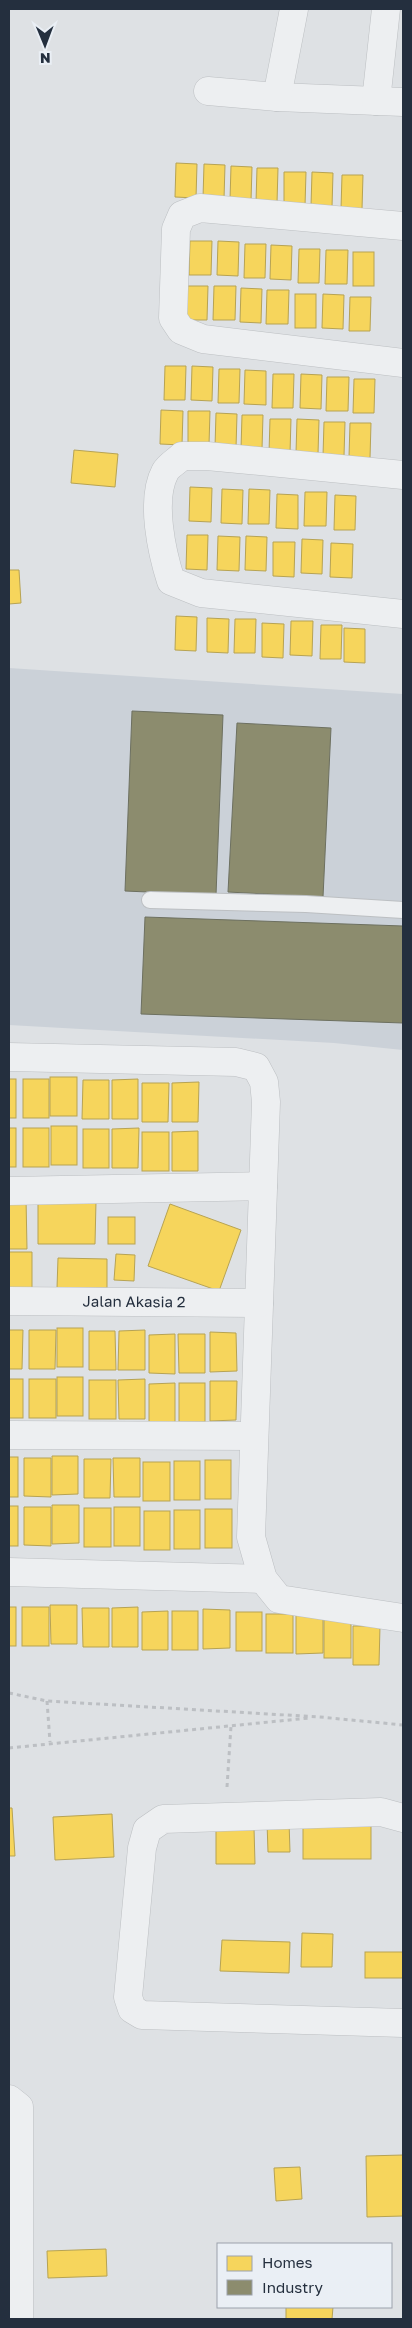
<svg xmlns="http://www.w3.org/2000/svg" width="412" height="2328" font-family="'Golos Text',sans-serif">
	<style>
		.built { fill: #cbd1d8 }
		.homes { fill: #f6d55c; stroke: #b7a353 }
		.industry { fill: #8c8c6e; stroke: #6d7060 }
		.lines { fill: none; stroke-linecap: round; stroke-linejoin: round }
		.service-casing { stroke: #bcbfc2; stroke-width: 18 }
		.minor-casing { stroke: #bcbfc2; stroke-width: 29 }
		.path { stroke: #bcbfc3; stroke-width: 3; stroke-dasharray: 4 4; stroke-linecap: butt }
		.service { stroke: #edeff1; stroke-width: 16 }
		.minor { stroke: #edeff1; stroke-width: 28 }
		.labels { text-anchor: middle; stroke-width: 5; stroke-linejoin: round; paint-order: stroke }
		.street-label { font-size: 15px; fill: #242f3e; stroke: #eaeff5 }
	</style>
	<rect width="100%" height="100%" fill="#dee1e4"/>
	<path class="built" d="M 9,668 L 403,694 L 403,1050 L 334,1043 L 9,1025 Z"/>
	<g class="homes">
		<path d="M 176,163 L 197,164 L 196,198 L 175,197 Z"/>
		<path d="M 204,164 L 225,165 L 224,199 L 203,198 Z"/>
		<path d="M 231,166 L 252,167 L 251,201 L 230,200 Z"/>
		<path d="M 257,168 L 278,168 L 277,203 L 256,202 Z"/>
		<path d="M 284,172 L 306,172 L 305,206 L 284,206 Z"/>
		<path d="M 312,172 L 333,173 L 332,207 L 311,206 Z"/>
		<path d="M 342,175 L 363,175 L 362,209 L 341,209 Z"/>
		<path d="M 190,241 L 212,241 L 211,275 L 189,275 Z"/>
		<path d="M 218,241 L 239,242 L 238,276 L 217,275 Z"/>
		<path d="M 245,244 L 266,244 L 265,278 L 244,278 Z"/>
		<path d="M 271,245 L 292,246 L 291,280 L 270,279 Z"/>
		<path d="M 299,249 L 320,249 L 319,283 L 298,283 Z"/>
		<path d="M 326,250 L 348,250 L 347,284 L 325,284 Z"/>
		<rect x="353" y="252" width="21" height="34"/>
		<path d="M 187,286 L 208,286 L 207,320 L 186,320 Z"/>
		<path d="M 214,286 L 236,286 L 235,320 L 213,320 Z"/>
		<path d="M 241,288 L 262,289 L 261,323 L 240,322 Z"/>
		<path d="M 267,290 L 289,290 L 288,324 L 266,324 Z"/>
		<rect x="295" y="294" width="21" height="34"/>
		<path d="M 323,294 L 344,295 L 343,329 L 322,328 Z"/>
		<path d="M 350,297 L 371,297 L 370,331 L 349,331 Z"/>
		<path d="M 165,366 L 186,366 L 185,400 L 164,400 Z"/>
		<path d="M 192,366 L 213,367 L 212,401 L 191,400 Z"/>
		<path d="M 219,369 L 240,369 L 239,403 L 218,403 Z"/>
		<path d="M 245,370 L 266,371 L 266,405 L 244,404 Z"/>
		<path d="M 273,374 L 294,374 L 293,408 L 272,408 Z"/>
		<path d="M 301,374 L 322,375 L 321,409 L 300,408 Z"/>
		<path d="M 327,377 L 349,377 L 348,411 L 326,411 Z"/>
		<path d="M 354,379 L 375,379 L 374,413 L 353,413 Z"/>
		<path d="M 161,410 L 183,411 L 182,445 L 160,444 Z"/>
		<path d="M 188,411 L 210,411 L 209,445 L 188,445 Z"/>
		<path d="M 216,413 L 237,414 L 236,448 L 215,447 Z"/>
		<path d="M 242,415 L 263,415 L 262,449 L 241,449 Z"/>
		<path d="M 270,419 L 291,419 L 290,453 L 269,453 Z"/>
		<path d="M 297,419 L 319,420 L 318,454 L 296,453 Z"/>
		<path d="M 324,422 L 345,422 L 344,456 L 323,456 Z"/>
		<path d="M 350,423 L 371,423 L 370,458 L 349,457 Z"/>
		<path d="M 74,450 L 118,454 L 115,487 L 71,483 Z"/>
		<path d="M 190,487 L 212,488 L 211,522 L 189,521 Z"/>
		<path d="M 222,489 L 243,490 L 242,524 L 221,523 Z"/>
		<path d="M 249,489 L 270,490 L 269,524 L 248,524 Z"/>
		<path d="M 305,492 L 327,492 L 326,526 L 304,526 Z"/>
		<path d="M 277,494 L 298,495 L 298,529 L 276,528 Z"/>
		<path d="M 335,495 L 356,496 L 355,530 L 334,530 Z"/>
		<path d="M 187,535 L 208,535 L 207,570 L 186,569 Z"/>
		<path d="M 218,536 L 240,537 L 239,571 L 217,570 Z"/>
		<path d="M 246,536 L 267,537 L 266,571 L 245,570 Z"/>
		<path d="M 302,539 L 323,540 L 322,574 L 301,573 Z"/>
		<path d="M 273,542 L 295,542 L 294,577 L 273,576 Z"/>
		<path d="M 331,543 L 353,544 L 352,578 L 330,577 Z"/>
		<path d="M 9,570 L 19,570 L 21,603 L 9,604 Z"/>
		<path d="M 176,616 L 197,617 L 196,651 L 175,650 Z"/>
		<path d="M 207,618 L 229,619 L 228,653 L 207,652 Z"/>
		<path d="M 235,619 L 256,619 L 255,653 L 234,653 Z"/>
		<path d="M 291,621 L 313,621 L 312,656 L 290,655 Z"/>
		<path d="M 262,623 L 284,624 L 283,658 L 262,657 Z"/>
		<path d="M 321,625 L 342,625 L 341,659 L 320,659 Z"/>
		<path d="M 344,628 L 365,629 L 365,663 L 344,662 Z"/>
		<rect x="50" y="1077" width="27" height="39"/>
		<rect x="9" y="1079" width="7" height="39"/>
		<rect x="23" y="1079" width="26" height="39"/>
		<path d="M 138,1079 L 138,1119 L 112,1119 L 112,1080 Z"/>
		<path d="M 83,1080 L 109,1080 L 109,1119 L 82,1119 Z"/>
		<path d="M 199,1082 L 198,1122 L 172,1122 L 172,1083 Z"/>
		<path d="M 142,1083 L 169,1083 L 168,1122 L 142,1122 Z"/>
		<rect x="51" y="1126" width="26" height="39"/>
		<rect x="9" y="1128" width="7" height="39"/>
		<rect x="23" y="1128" width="26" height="39"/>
		<path d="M 139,1128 L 138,1168 L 112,1168 L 112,1129 Z"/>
		<rect x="83" y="1129" width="26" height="39"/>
		<path d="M 198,1131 L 198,1171 L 172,1171 L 172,1132 Z"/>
		<rect x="142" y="1132" width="27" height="39"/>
		<path d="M 9,1198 L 26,1198 L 27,1249 L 9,1249 Z"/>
		<path d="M 38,1201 L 96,1201 L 95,1244 L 38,1244 Z"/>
		<path d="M 170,1204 L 241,1230 L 219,1291 L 148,1266 Z"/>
		<rect x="108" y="1217" width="27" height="27"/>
		<path d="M 9,1252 L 32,1252 L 32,1298 L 9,1299 Z"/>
		<path d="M 116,1254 L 135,1255 L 134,1281 L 114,1280 Z"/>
		<path d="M 58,1258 L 107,1259 L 107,1288 L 57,1288 Z"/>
		<rect x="57" y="1328" width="26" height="39"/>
		<path d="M 9,1330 L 23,1330 L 22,1369 L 9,1369 Z"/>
		<path d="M 29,1330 L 56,1330 L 55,1369 L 29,1369 Z"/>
		<path d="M 145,1330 L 145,1370 L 118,1370 L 119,1331 Z"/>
		<path d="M 89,1331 L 115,1331 L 116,1370 L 89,1370 Z"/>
		<path d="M 210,1332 L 236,1333 L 237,1371 L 210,1372 Z"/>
		<path d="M 175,1334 L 175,1374 L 149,1373 L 149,1335 Z"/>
		<path d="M 178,1334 L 205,1334 L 205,1373 L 179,1373 Z"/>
		<rect x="57" y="1377" width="26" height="39"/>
		<rect x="9" y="1379" width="14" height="39"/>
		<rect x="29" y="1379" width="27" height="39"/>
		<path d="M 145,1379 L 145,1419 L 119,1419 L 118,1380 Z"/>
		<rect x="89" y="1380" width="27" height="39"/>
		<path d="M 210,1381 L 237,1381 L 236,1420 L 210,1421 Z"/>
		<path d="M 175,1383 L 175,1423 L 149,1422 L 149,1384 Z"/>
		<rect x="179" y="1383" width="26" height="39"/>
		<path d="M 52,1456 L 78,1456 L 78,1494 L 52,1495 Z"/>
		<rect x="9" y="1457" width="9" height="40"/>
		<path d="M 24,1458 L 51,1458 L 51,1497 L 24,1496 Z"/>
		<path d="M 113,1458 L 140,1458 L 140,1497 L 114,1497 Z"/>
		<path d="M 84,1459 L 111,1459 L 110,1498 L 84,1498 Z"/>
		<rect x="205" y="1460" width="26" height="39"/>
		<rect x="174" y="1461" width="26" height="39"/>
		<rect x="143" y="1462" width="27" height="39"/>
		<path d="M 52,1505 L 79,1505 L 79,1543 L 52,1544 Z"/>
		<rect x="9" y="1506" width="9" height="40"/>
		<path d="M 24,1507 L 51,1507 L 51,1546 L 24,1545 Z"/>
		<rect x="114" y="1507" width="26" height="39"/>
		<rect x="84" y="1508" width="27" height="39"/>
		<rect x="205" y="1509" width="27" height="39"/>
		<rect x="174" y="1510" width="26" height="39"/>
		<rect x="144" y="1511" width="26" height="39"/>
		<path d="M 50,1605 L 77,1605 L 77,1644 L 51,1644 Z"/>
		<rect x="9" y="1607" width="7" height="39"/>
		<rect x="22" y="1607" width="27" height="39"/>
		<path d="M 138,1607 L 138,1647 L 112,1647 L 112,1608 Z"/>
		<path d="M 82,1608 L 109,1608 L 109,1647 L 83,1647 Z"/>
		<path d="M 203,1609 L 230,1610 L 230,1648 L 203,1649 Z"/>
		<path d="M 168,1611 L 168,1650 L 142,1650 L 142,1612 Z"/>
		<rect x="172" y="1611" width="26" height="39"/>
		<rect x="236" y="1612" width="26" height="39"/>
		<rect x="266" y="1614" width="27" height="39"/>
		<path d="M 296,1614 L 323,1614 L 323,1653 L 296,1654 Z"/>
		<rect x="324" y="1619" width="27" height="39"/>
		<path d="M 353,1626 L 380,1626 L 379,1665 L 353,1665 Z"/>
		<path d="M 9,1808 L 12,1808 L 15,1856 L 9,1856 Z"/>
		<path d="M 112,1814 L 114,1857 L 55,1860 L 53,1817 Z"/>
		<rect x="303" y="1820" width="68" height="39"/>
		<path d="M 289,1821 L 290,1852 L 268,1852 L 267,1822 Z"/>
		<path d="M 254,1828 L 255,1864 L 216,1864 L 216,1829 Z"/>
		<path d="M 302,1933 L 333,1934 L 332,1967 L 301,1967 Z"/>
		<path d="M 222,1940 L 290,1942 L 289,1973 L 220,1971 Z"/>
		<rect x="365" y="1952" width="38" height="26"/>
		<path d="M 403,2155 L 403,2216 L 367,2217 L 366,2156 Z"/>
		<path d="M 300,2167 L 302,2199 L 276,2201 L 274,2168 Z"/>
		<path d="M 106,2249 L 107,2276 L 48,2278 L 47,2251 Z"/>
		<path d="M 286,2307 L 333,2307 L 332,2319 L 286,2319 Z"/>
	</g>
	<g class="industry">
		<path d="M 132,711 L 223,715 L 216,895 L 125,891 Z"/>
		<path d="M 237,723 L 331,728 L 323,897 L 228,892 Z"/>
		<path d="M 145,917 L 403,926 L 403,1023 L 141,1014 Z"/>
	</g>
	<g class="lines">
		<defs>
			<path id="service" d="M 150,900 L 306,904 L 403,910"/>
			<g id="minor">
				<path d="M 208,91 L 277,97 L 403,102"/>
				<path d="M 277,97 L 294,9"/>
				<path d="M 376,101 L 386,9"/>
				<path d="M 403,226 L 200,208 L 182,215 L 176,229 L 173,318 L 181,330 L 203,339 L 403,363"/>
				<path d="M 403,475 L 207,456 L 182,456 C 177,461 168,466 165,472 C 150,500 162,553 171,581 L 201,593 L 403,614"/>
				<path d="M 9,1057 L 236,1062 L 256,1067 L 264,1082 L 266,1102 L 251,1537 L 263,1579 L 279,1599 L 403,1618"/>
				<path d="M 9,1191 L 263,1186"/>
				<path id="s1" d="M 9,1301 L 259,1303"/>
				<path d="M 9,1435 L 254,1436"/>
				<path d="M 9,1572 L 263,1579"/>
				<path d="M 403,1818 L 381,1812 L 163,1819 L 147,1830 L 142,1848 L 128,1997 L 132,2009 L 142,2015 L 403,2023"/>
				<path d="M 9,2099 L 19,2107 L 19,2319"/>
			</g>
		</defs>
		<use href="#service" class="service-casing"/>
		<use href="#minor" class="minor-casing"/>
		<g class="path">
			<path d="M 9,1693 L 47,1701 L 320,1717 L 403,1725"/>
			<path d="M 47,1701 L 50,1742"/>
			<path d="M 9,1748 L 309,1718"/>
			<path d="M 227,1787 L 231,1726"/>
		</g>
		<use href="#service" class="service"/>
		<use href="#minor" class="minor"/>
	</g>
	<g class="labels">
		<g class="street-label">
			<text dy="5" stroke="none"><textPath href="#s1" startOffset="125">Jalan Akasia 2</textPath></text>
		</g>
	</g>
	<rect width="412" height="2328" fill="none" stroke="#242f3e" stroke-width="20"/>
	<rect x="217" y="2243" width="175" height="65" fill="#eaeff5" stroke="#9ba2ac"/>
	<rect x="227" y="2256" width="25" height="15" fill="#f6d55c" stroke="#9ba2ac"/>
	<text x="262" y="2268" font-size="15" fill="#242f3e">Homes</text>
	<rect x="227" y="2280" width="25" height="15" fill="#8c8c6e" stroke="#9ba2ac"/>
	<text x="262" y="2293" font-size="15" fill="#242f3e">Industry</text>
	<g transform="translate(45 45) rotate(179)" stroke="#eaeff5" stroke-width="4" paint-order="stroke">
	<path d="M0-4L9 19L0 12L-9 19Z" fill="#242f3e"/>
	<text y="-8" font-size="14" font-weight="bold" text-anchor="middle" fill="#242f3e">N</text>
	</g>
</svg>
